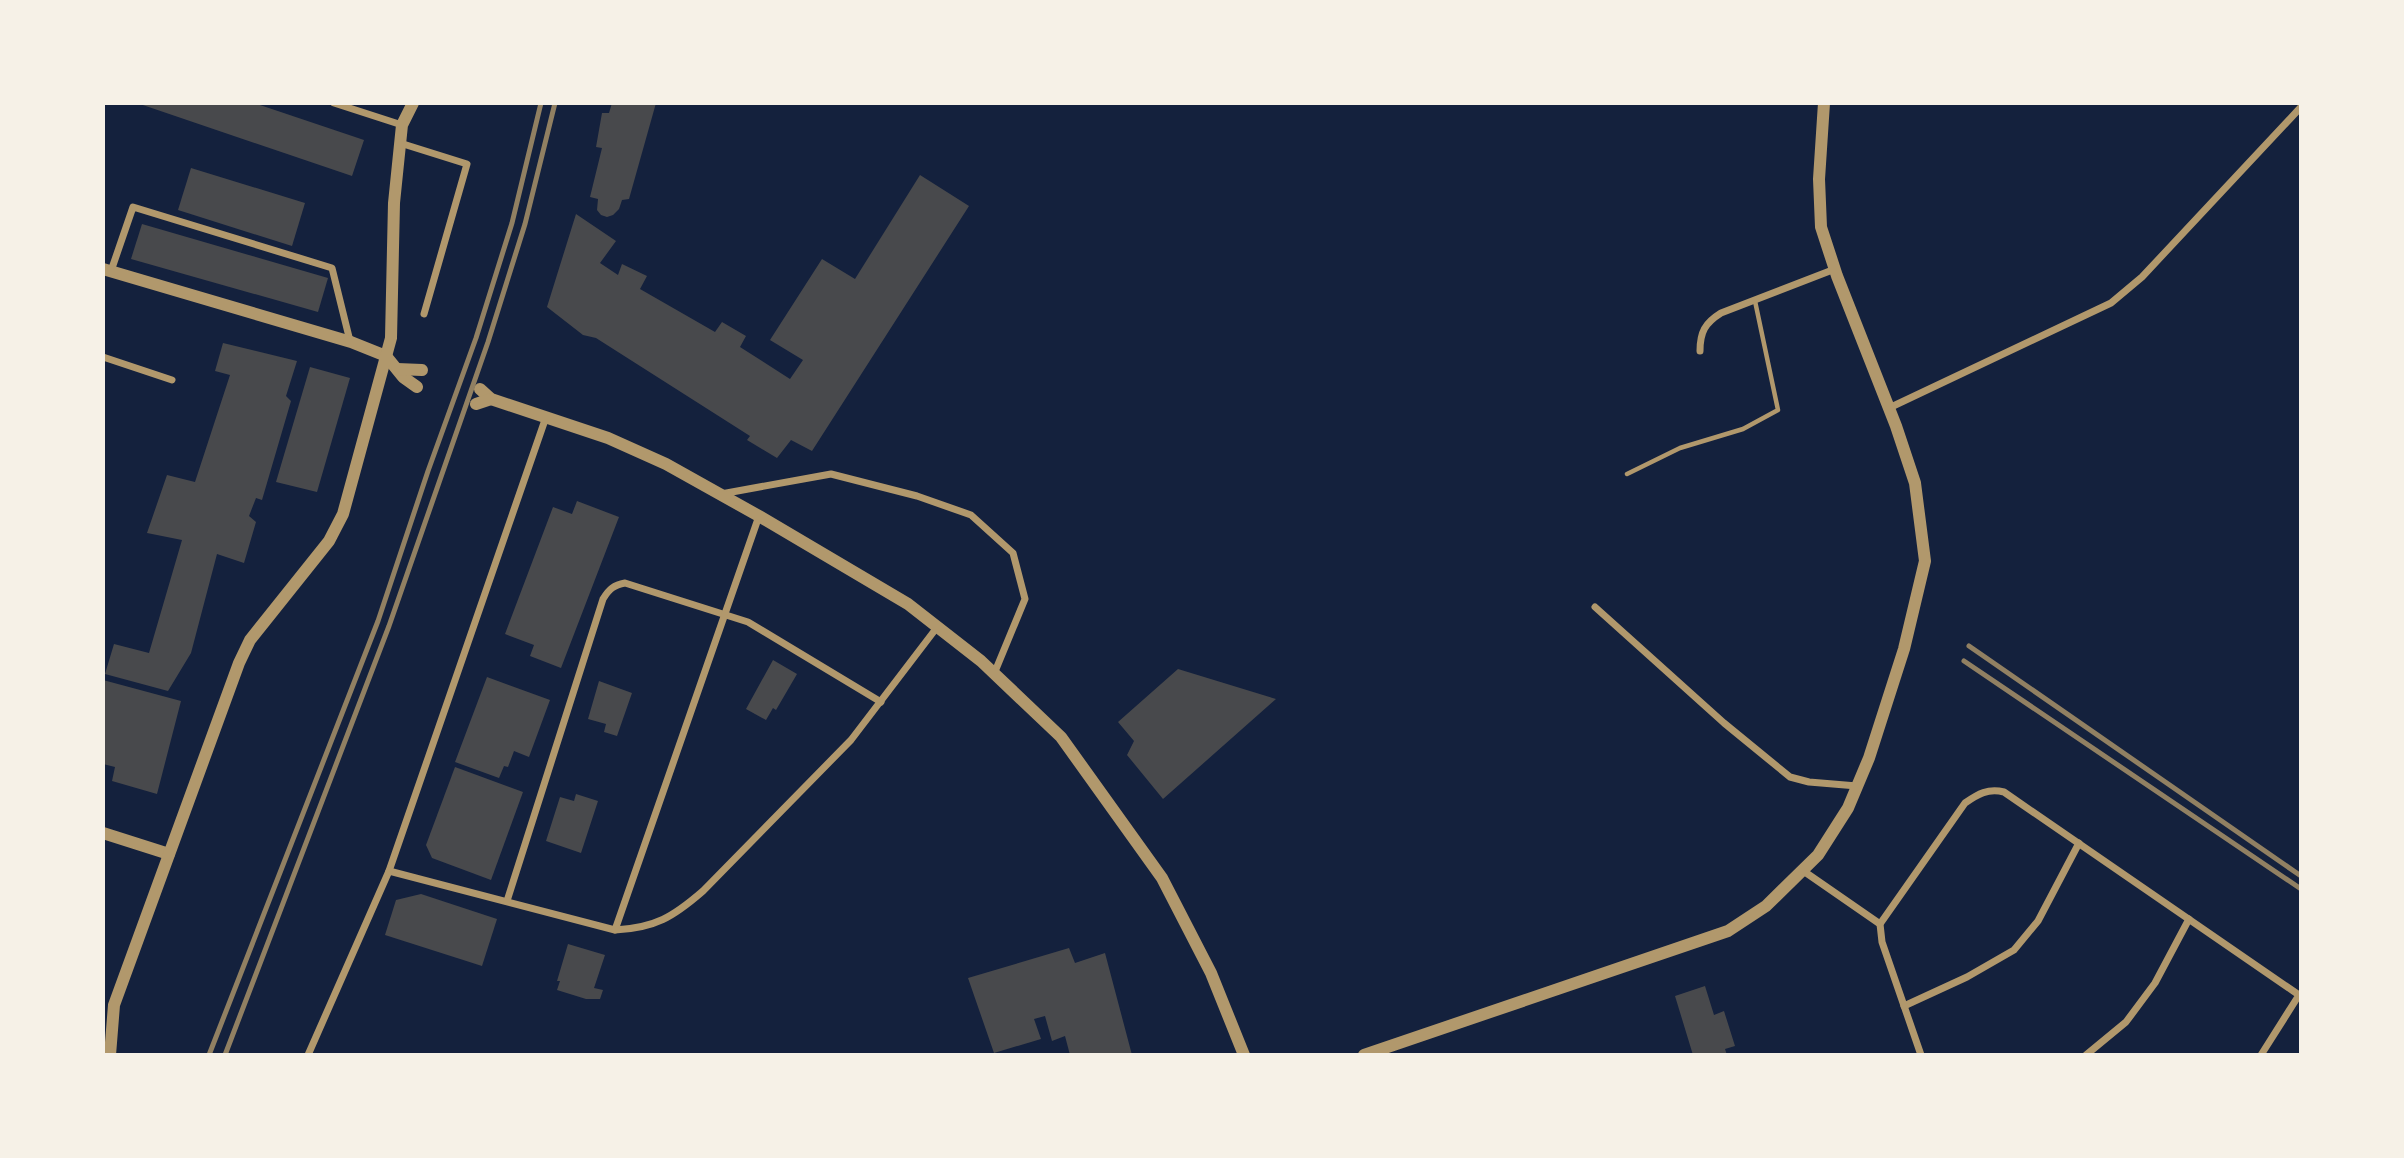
<svg xmlns="http://www.w3.org/2000/svg" width="2404" height="1158" font-family="Roboto,sans-serif">
	<style>
		.building { fill: #48494c }
		.lines { fill: none; stroke-linecap: round; stroke-linejoin: round }
		.service { stroke: #b1986c; stroke-width: 4.5 }
		.minor { stroke: #b1986c; stroke-width: 7 }
		.tertiary { stroke: #b1986c; stroke-width: 12 }
		.rail { stroke: #918062; stroke-width: 5 }
	</style>
	<rect width="100%" height="100%" fill="#14213d"/>
	<g class="building">
		<path d="M 137,103 L 254,103 L 364,140 L 352,176 Z"/>
		<path d="M 612,103 L 656,103 L 629,199 L 622,200 L 619,209 L 613,215 L 607,217 L 601,215 L 597,210 L 598,199 L 590,197 L 602,148 L 596,147 L 602,113 L 609,113 Z"/>
		<path d="M 191,168 L 305,203 L 292,246 L 178,210 Z"/>
		<path d="M 920,175 L 969,206 L 812,451 L 791,440 L 777,458 L 747,440 L 750,436 L 596,338 L 583,335 L 547,307 L 576,214 L 616,241 L 600,263 L 618,275 L 622,264 L 647,276 L 640,289 L 715,332 L 722,322 L 746,336 L 740,347 L 790,379 L 803,360 L 770,340 L 822,259 L 855,279 Z"/>
		<path d="M 142,224 L 328,278 L 318,312 L 131,259 Z"/>
		<path d="M 223,343 L 297,361 L 286,396 L 291,401 L 262,500 L 256,498 L 249,516 L 256,522 L 244,563 L 217,554 L 191,653 L 168,691 L 105,674 L 114,644 L 149,653 L 182,540 L 147,533 L 167,475 L 195,482 L 230,375 L 215,371 Z"/>
		<path d="M 310,367 L 350,378 L 317,492 L 276,482 Z"/>
		<path d="M 577,501 L 619,517 L 561,668 L 530,656 L 534,645 L 505,634 L 553,507 L 572,514 Z"/>
		<path d="M 773,660 L 797,674 L 776,710 L 773,708 L 766,720 L 746,709 Z"/>
		<path d="M 1178,669 L 1276,699 L 1163,799 L 1127,755 L 1134,741 L 1118,722 Z"/>
		<path d="M 487,677 L 550,700 L 529,757 L 514,751 L 508,767 L 504,766 L 499,778 L 455,762 Z"/>
		<path d="M 103,680 L 181,701 L 157,794 L 112,781 L 115,767 L 103,764 Z"/>
		<path d="M 599,681 L 632,693 L 617,736 L 604,732 L 606,724 L 588,719 Z"/>
		<path d="M 455,767 L 523,792 L 491,880 L 432,858 L 426,845 Z"/>
		<path d="M 576,794 L 598,801 L 581,853 L 546,841 L 560,797 L 574,801 Z"/>
		<path d="M 421,894 L 497,919 L 482,966 L 385,935 L 396,900 Z"/>
		<path d="M 568,944 L 605,955 L 594,988 L 603,990 L 600,999 L 586,999 L 557,990 L 560,981 L 557,981 Z"/>
		<path d="M 1069,948 L 1075,963 L 1105,953 L 1132,1055 L 1070,1055 L 1065,1036 L 1052,1041 L 1045,1016 L 1034,1019 L 1041,1039 L 994,1053 L 968,978 Z"/>
		<path d="M 1705,986 L 1714,1015 L 1724,1011 L 1735,1046 L 1725,1049 L 1727,1055 L 1693,1055 L 1675,996 Z"/>
	</g>
	<g class="lines">
		<path class="service" d="M 1627,474 L 1680,448 L 1743,429 L 1778,410 L 1755,301"/>
		<g class="minor">
			<path d="M 334,103 L 402,125"/>
			<path d="M 400,143 L 467,164 L 424,314"/>
			<path d="M 111,271 L 133,207 L 332,268 L 350,341"/>
			<path d="M 1700,351 C 1700,332 1705,323 1721,313 L 1835,269"/>
			<path d="M 103,357 L 172,380"/>
			<path d="M 1889,408 L 2111,303 L 2142,277 L 2301,107"/>
			<path d="M 721,494 L 831,474 L 917,496 L 971,515 L 1013,553 L 1025,599 L 994,674"/>
			<path d="M 1595,607 L 1724,723 L 1790,777 L 1809,782 L 1857,786"/>
			<path d="M 1802,870 L 1880,924"/>
			<path d="M 389,871 L 615,930 C 655,928 673,917 703,891 L 851,740 L 938,626"/>
			<path d="M 507,901 L 603,599 C 609,589 614,585 625,583 L 748,622 L 881,702"/>
			<path d="M 615,930 L 759,516"/>
			<path d="M 1904,1006 L 1967,977 L 2014,950 L 2038,921 L 2079,843"/>
			<path d="M 308,1055 L 389,871 L 546,417"/>
			<path d="M 1921,1055 L 1882,942 L 1880,924 L 1965,803 C 1978,794 1988,788 2004,792 L 2299,995 L 2261,1055"/>
			<path d="M 2086,1055 L 2126,1022 L 2155,983 L 2189,919"/>
		</g>
		<g class="tertiary">
			<path d="M 103,269 L 351,342 L 386,356 L 403,377 L 417,387"/>
			<path d="M 397,369 L 422,370"/>
			<path d="M 480,389 L 491,399 L 608,438 L 666,464 L 759,516 L 908,604 L 981,661 L 1061,737 L 1162,878 L 1211,973 L 1244,1055"/>
			<path d="M 476,404 L 491,399"/>
			<path d="M 103,833 L 169,854"/>
			<path d="M 110,1055 L 114,1005 L 239,663 L 250,640 L 329,541 L 343,514 L 391,338 L 394,203 L 402,125 L 413,103"/>
			<path d="M 1364,1055 L 1728,931 L 1766,906 L 1818,855 L 1848,808 L 1869,758 L 1904,649 L 1925,561 L 1915,483 L 1896,426 L 1837,276 L 1821,227 L 1819,179 L 1824,103"/>
		</g>
		<g class="rail">
			<path d="M 1969,646 L 2301,876"/>
			<path d="M 1964,661 L 2301,889"/>
			<path d="M 209,1055 L 378,621 L 428,471 L 476,338 L 512,223 L 541,103"/>
			<path d="M 225,1055 L 389,626 L 488,342 L 525,224 L 555,103"/>
		</g>
	</g>
	<rect width="2404" height="1158" fill="none" stroke="#f6f1e7" stroke-width="210"/>
</svg>
